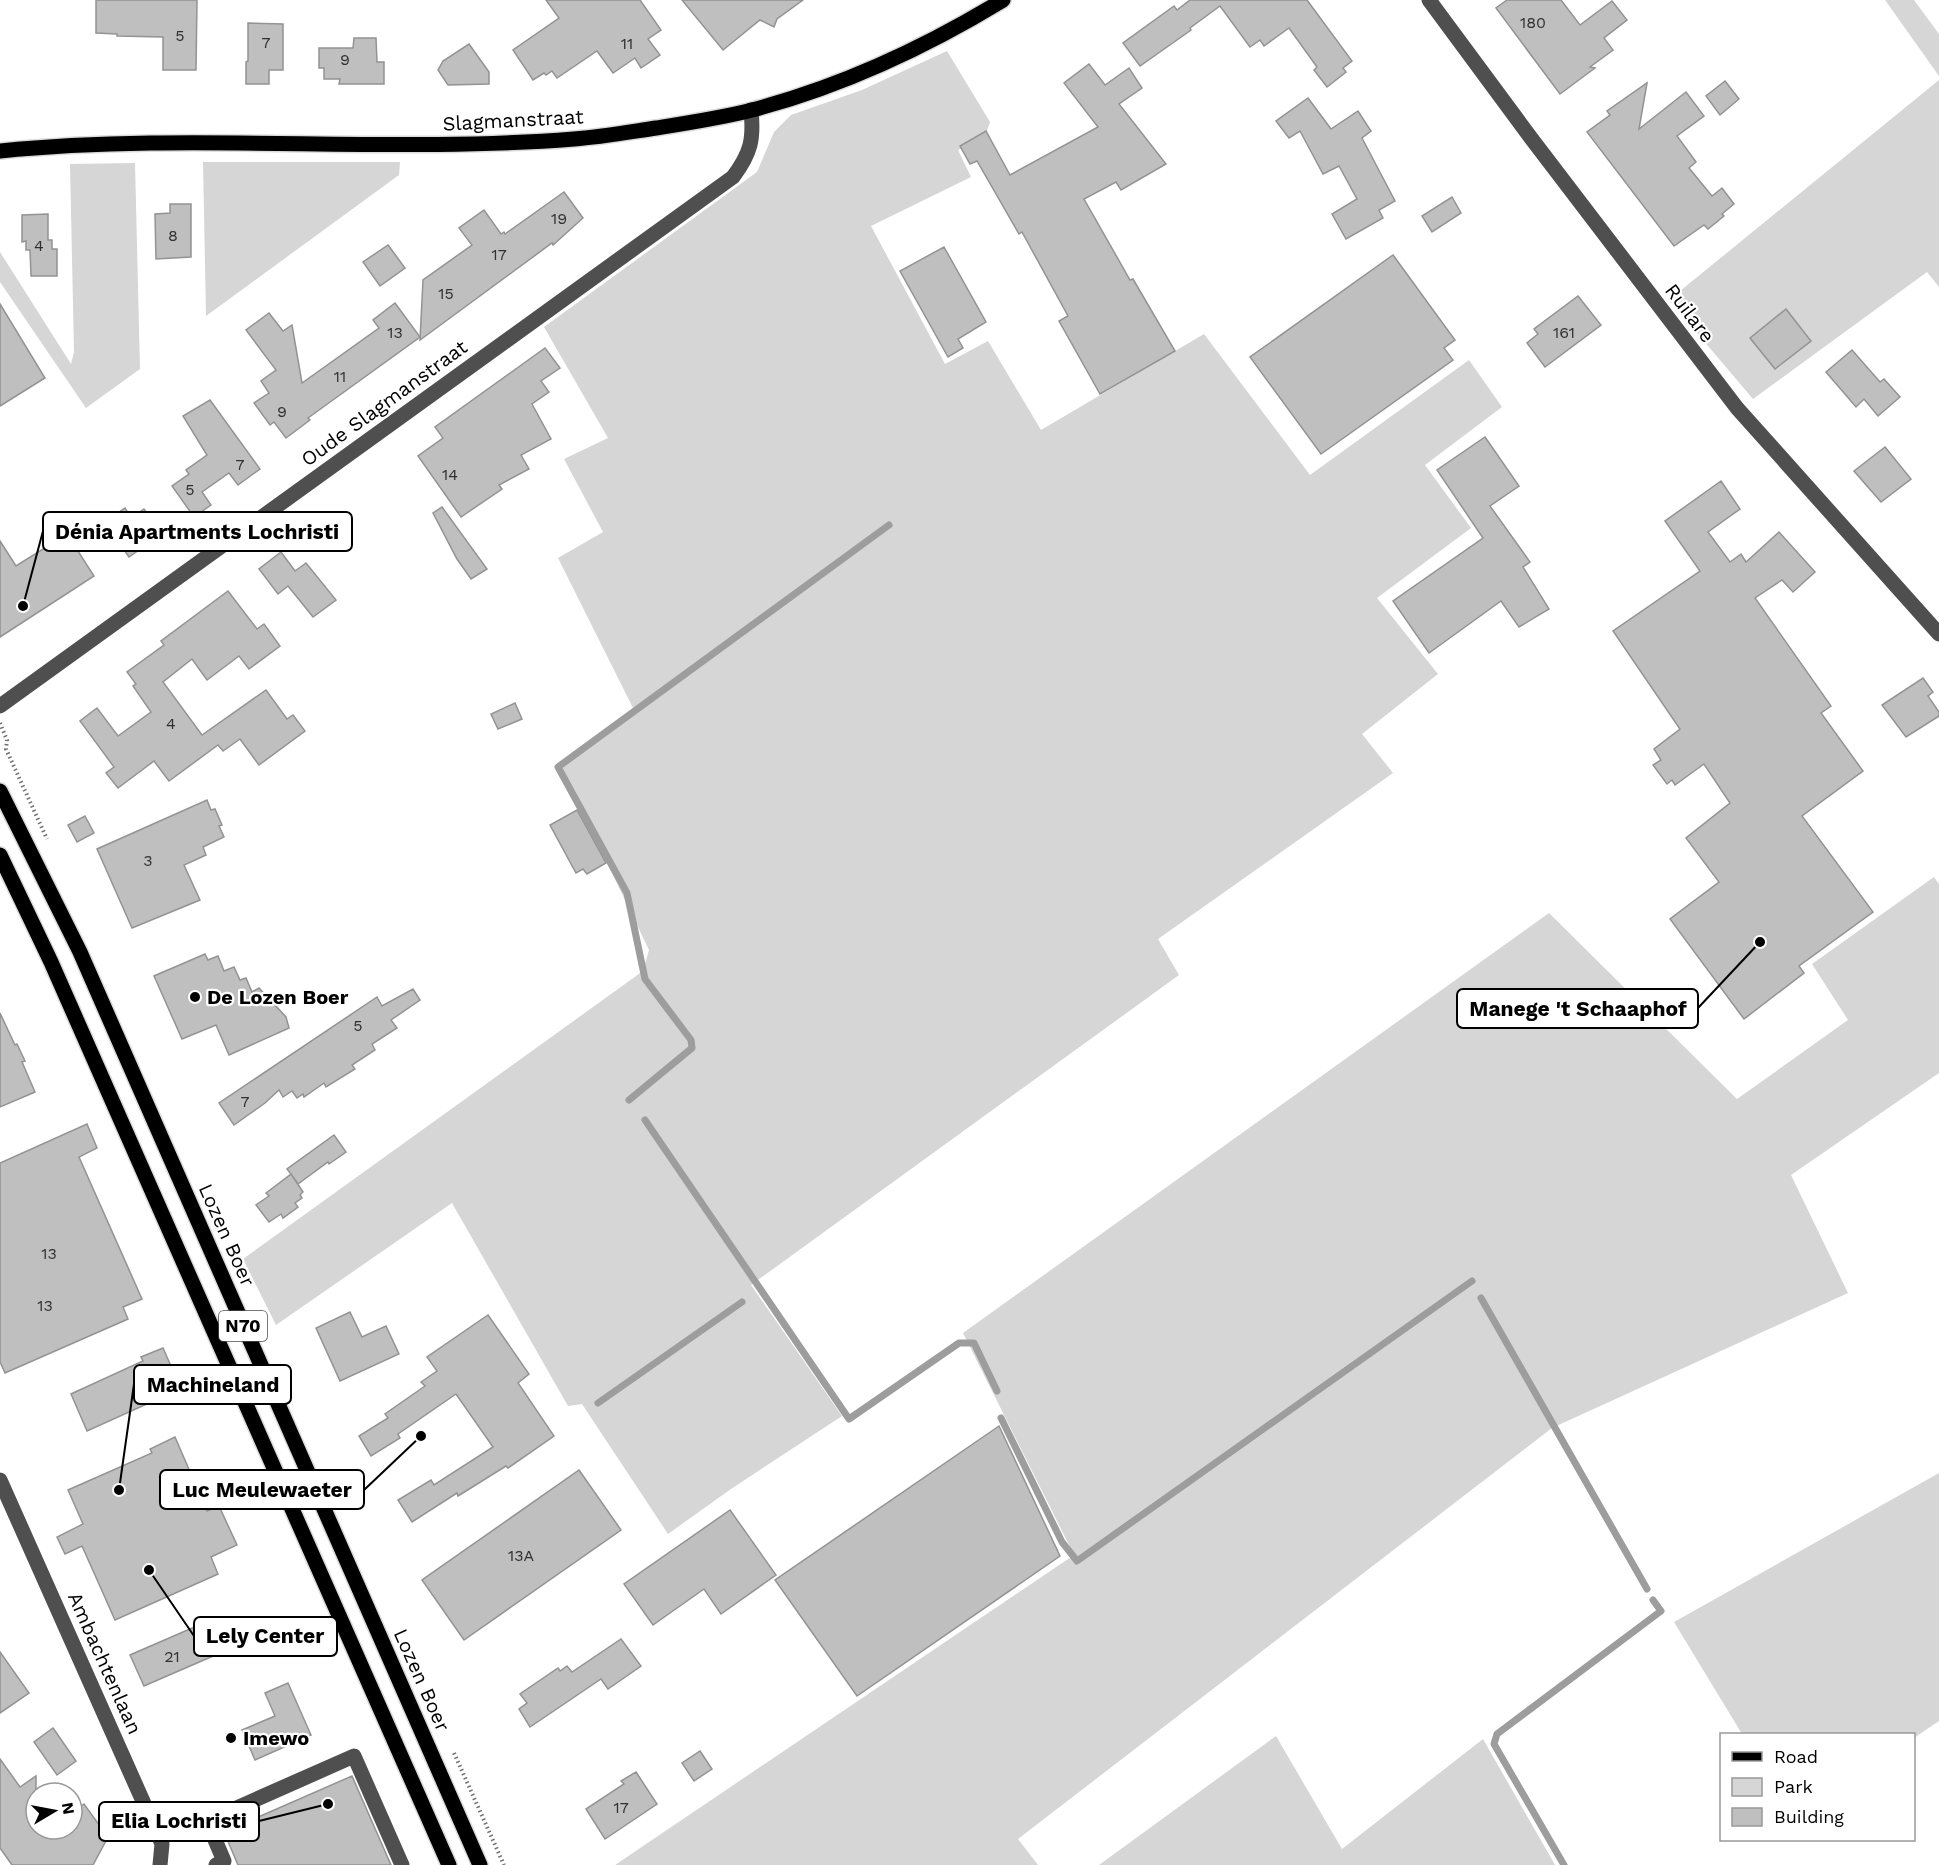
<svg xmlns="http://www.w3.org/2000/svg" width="1939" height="1865" font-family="'Work Sans',sans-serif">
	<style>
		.green { fill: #d6d6d6 }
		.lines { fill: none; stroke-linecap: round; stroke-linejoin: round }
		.stream { stroke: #9d9d9d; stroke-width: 7 }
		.building { fill: #bfbfbf; stroke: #939393; stroke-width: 1.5 }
		.major-casing { stroke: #dbdbdb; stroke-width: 18 }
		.path { stroke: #717171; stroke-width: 4; stroke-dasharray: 1.5 3; stroke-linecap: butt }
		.minor { stroke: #4f4f4f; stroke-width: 15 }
		.major { stroke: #000; stroke-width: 15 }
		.poi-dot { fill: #000; stroke: #fff; stroke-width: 2 }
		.labels { text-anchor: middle; stroke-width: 4.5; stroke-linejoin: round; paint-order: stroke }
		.number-label { font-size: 16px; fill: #303030 }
		.shield { fill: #fff; stroke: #4c4c4c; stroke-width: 1.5 }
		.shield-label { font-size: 18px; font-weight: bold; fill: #000 }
		.street-label { font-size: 20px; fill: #000; stroke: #fff }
		.poi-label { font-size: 20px; font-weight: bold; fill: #000; stroke: #fff; text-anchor: start }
		.leader { fill: none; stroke: #000; stroke-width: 2 }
		.callout-dot { fill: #000; stroke: #fff; stroke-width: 2 }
		.callout { fill: #fff; stroke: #000; stroke-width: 2 }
		.callout-label { font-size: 21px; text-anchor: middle; font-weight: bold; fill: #000 }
	</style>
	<rect width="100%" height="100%" fill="#fff"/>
	<g class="green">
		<path d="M 1885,0 L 1914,0 L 1939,34 L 1939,76 Z"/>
		<path d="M 947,51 L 990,122 L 985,136 L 958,150 L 971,177 L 871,226 L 945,364 L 988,341 L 1041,430 L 1204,334 L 1310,475 L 1469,360 L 1502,407 L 1425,465 L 1471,528 L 1377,598 L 1438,674 L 1362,734 L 1393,773 L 1158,939 L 1179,975 L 751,1285 L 842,1416 L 731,1489 L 668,1534 L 582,1404 L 568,1406 L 452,1203 L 276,1325 L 243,1259 L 643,971 L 649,950 L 561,767 L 635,712 L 558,558 L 603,532 L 564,459 L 608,438 L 544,327 L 757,172 L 774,132 L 791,115 L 862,90 Z"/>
		<path d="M 1939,80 L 1939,287 L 1927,272 L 1753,399 L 1669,300 Z"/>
		<path d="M 203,162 L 400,162 L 399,175 L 206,316 Z"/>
		<path d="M 135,163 L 140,369 L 86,408 L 0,282 L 0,252 L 71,364 L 74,352 L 70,164 Z"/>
		<path d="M 1934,877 L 1939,884 L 1939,1073 L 1791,1175 L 1848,1293 L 1552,1428 L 1018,1839 L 1038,1865 L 615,1865 L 1074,1555 L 963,1333 L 1549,913 L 1737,1099 L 1848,1020 L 1812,964 Z"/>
		<path d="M 1939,1473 L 1939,1721 L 1914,1738 L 1914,1734 L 1742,1734 L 1674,1622 Z"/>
		<path d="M 1276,1736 L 1342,1849 L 1483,1739 L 1555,1865 L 1099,1865 Z"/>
	</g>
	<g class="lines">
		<g class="stream">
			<path d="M 629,1100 L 692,1048 L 691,1040 L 645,979 L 627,893 L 558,767 L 889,525"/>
			<path d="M 645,1120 L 849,1419 L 959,1343 L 974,1343 L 997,1391"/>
			<path d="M 1481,1298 L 1647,1589"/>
			<path d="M 598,1403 L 742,1302"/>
			<path d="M 1001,1418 L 1062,1542 L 1077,1561 L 1472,1281"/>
			<path d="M 1564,1865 L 1494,1744 L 1497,1734 L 1661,1611 L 1653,1600"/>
		</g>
	</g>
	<g class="building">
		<path d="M 96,0 L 197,0 L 196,70 L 163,70 L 163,37 L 117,36 L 117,34 L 96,33 Z"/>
		<path d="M 546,0 L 640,0 L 661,30 L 648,39 L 660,55 L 641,68 L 635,58 L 613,73 L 597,51 L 557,78 L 552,71 L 546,75 L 544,73 L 533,80 L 513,50 L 559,18 Z"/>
		<path d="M 682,0 L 803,0 L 777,19 L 774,27 L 760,20 L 723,50 Z"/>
		<path d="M 1190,0 L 1307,0 L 1352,61 L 1343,68 L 1346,72 L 1327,87 L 1314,70 L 1317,67 L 1289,28 L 1264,46 L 1260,40 L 1250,47 L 1220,6 L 1190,28 L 1191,30 L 1140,66 L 1123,43 L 1174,6 L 1177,10 Z"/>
		<path d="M 1507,0 L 1561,0 L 1580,25 L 1612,1 L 1627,20 L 1604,38 L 1613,50 L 1590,67 L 1595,68 L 1560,94 L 1496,8 Z"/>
		<path d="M 248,23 L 283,24 L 283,70 L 269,70 L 269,84 L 246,84 L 246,62 L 248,61 Z"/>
		<path d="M 354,38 L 376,38 L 377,62 L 384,62 L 384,84 L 339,84 L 340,79 L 324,79 L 324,68 L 319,68 L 319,48 L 353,48 Z"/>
		<path d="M 469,44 L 489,72 L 489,84 L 448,85 L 438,70 L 443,61 Z"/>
		<path d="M 1089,64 L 1105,85 L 1129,68 L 1142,88 L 1119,104 L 1166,164 L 1121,190 L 1116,182 L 1084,199 L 1130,280 L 1133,279 L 1175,351 L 1100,394 L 1059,321 L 1068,316 L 1022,232 L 1019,234 L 977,161 L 970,164 L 960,146 L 986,131 L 1010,175 L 1098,127 L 1064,83 Z"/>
		<path d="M 1725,81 L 1739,99 L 1720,115 L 1706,96 Z"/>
		<path d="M 1647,83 L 1639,129 L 1686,92 L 1704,116 L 1677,136 L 1696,162 L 1689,168 L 1712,196 L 1722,188 L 1734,204 L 1722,214 L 1724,216 L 1708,229 L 1704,225 L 1674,246 L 1587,132 L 1610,115 L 1607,111 Z"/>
		<path d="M 1308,98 L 1331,129 L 1358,111 L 1371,131 L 1362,138 L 1395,201 L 1379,210 L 1383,218 L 1346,239 L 1332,214 L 1357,199 L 1339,166 L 1323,174 L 1300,131 L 1289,138 L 1276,121 Z"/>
		<path d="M 564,192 L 583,218 L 553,245 L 552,243 L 420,340 L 423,280 L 472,245 L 459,228 L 484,210 L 501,234 L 504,232 L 505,234 Z"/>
		<path d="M 1452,197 L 1461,213 L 1432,232 L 1422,216 Z"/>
		<path d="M 170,204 L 191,204 L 191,257 L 156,259 L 155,214 L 170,213 Z"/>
		<path d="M 48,214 L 48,240 L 52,240 L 52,249 L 57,249 L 57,276 L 31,276 L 30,250 L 26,250 L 26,241 L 22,242 L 22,215 Z"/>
		<path d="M 388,245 L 405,268 L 380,286 L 363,262 Z"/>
		<path d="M 944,247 L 986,322 L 958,339 L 963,348 L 948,357 L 900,271 Z"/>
		<path d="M 1393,255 L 1455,340 L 1444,348 L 1453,360 L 1321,454 L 1250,357 Z"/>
		<path d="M 1578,296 L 1601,325 L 1545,367 L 1527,343 L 1538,334 L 1534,329 Z"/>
		<path d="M 395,303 L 420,337 L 308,418 L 310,420 L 286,438 L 274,422 L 270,425 L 254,403 L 269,393 L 261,381 L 276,370 L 246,330 L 269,313 L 283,331 L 292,325 L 302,383 L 379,328 L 373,320 Z"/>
		<path d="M 0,304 L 45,378 L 0,406 Z"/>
		<path d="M 1786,309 L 1811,341 L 1775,369 L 1750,338 Z"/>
		<path d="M 545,348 L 560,368 L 541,381 L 549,392 L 532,404 L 551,439 L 521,455 L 529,469 L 499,485 L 502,489 L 461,517 L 418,456 L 443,438 L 435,427 Z"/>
		<path d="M 1852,350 L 1880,382 L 1884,379 L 1900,397 L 1878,416 L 1864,399 L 1856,407 L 1826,372 Z"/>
		<path d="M 210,400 L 260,469 L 238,485 L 229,473 L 202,492 L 211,505 L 194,517 L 172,486 L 189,474 L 186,470 L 207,455 L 183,416 Z"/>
		<path d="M 1485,437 L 1519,486 L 1490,506 L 1530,562 L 1523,567 L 1549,609 L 1519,627 L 1501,601 L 1429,653 L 1393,601 L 1483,538 L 1437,470 Z"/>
		<path d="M 1885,447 L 1911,479 L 1881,502 L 1854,471 Z"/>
		<path d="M 1721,481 L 1740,509 L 1708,532 L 1730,562 L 1741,554 L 1746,562 L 1779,532 L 1815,572 L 1793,592 L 1782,580 L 1755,598 L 1831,706 L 1821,713 L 1863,771 L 1802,816 L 1873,912 L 1799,966 L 1804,973 L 1744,1019 L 1670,919 L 1719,882 L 1686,838 L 1730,803 L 1704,764 L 1675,785 L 1672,780 L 1667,784 L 1653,765 L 1661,760 L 1654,749 L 1680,729 L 1613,631 L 1700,571 L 1665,521 Z"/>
		<path d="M 442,507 L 487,569 L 471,579 L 457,559 L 433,513 Z"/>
		<path d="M 125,508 L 131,518 L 144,509 L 162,534 L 129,557 L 111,532 L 113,531 L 106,521 Z"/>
		<path d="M 67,534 L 94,576 L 0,637 L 0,541 L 16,566 Z"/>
		<path d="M 281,552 L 295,571 L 306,563 L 336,600 L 313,617 L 288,586 L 278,594 L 259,569 Z"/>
		<path d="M 228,591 L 257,629 L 264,624 L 280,646 L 249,669 L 239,656 L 207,680 L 192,659 L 163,682 L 202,735 L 266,690 L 287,719 L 293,715 L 305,731 L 259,765 L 240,739 L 223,751 L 218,745 L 169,781 L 154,761 L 118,788 L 106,773 L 114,767 L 80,721 L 97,708 L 118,736 L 151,712 L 133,686 L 136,684 L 127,672 L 164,645 L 161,641 Z"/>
		<path d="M 1923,678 L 1933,692 L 1928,696 L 1939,712 L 1939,716 L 1906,737 L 1882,705 Z"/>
		<path d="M 515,703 L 522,719 L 498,729 L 491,714 Z"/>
		<path d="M 207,800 L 211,810 L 215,809 L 222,825 L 219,826 L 224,837 L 203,847 L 206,855 L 184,865 L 200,900 L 132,928 L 97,849 Z"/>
		<path d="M 577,810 L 606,863 L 587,874 L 583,869 L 576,873 L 550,825 Z"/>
		<path d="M 85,816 L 94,833 L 77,842 L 68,825 Z"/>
		<path d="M 205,954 L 208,960 L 218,956 L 224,971 L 234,967 L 240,980 L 246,978 L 252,992 L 259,988 L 286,1017 L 289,1028 L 229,1055 L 216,1025 L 182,1039 L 154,976 Z"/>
		<path d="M 413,989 L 420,1000 L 391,1020 L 397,1028 L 372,1044 L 375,1050 L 352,1065 L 355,1069 L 326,1087 L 324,1083 L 304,1097 L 303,1094 L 297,1098 L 292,1091 L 283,1097 L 279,1090 L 265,1103 L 234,1125 L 219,1103 L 377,997 L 382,1006 Z"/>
		<path d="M 0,1013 L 15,1045 L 17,1044 L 25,1061 L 22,1062 L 35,1092 L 0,1107 Z"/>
		<path d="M 87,1124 L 97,1148 L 79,1157 L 142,1299 L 123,1307 L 128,1319 L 5,1373 L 0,1362 L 0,1163 Z"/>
		<path d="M 334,1135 L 346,1152 L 329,1164 L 328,1162 L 298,1184 L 291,1174 L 303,1192 L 300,1195 L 302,1198 L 295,1203 L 298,1207 L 283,1218 L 281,1214 L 269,1222 L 256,1205 L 269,1196 L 266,1193 L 291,1174 L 287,1169 Z"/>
		<path d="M 350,1312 L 362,1337 L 386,1326 L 399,1354 L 340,1381 L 316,1328 Z"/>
		<path d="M 488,1315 L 529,1374 L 518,1383 L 554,1436 L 508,1468 L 506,1466 L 458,1496 L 457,1493 L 412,1522 L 398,1500 L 431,1480 L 434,1485 L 493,1447 L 456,1394 L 398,1434 L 400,1438 L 371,1456 L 359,1436 L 388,1418 L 385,1414 L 425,1386 L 421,1382 L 437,1371 L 427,1357 Z"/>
		<path d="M 163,1348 L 183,1393 L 161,1403 L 160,1398 L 87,1431 L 71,1394 L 143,1361 L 141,1357 Z"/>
		<path d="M 999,1426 L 1060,1556 L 857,1696 L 775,1580 Z"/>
		<path d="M 175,1437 L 207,1511 L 219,1506 L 237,1545 L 211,1557 L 218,1574 L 115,1620 L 82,1546 L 65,1554 L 57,1537 L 83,1524 L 68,1490 L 152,1453 L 150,1449 Z"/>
		<path d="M 579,1470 L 621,1530 L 464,1640 L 422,1580 Z"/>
		<path d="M 730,1510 L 776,1575 L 721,1614 L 704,1589 L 653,1625 L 624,1584 Z"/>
		<path d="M 199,1625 L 213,1656 L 144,1686 L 130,1655 Z"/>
		<path d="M 621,1639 L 641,1666 L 608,1689 L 601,1679 L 530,1727 L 519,1709 L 527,1703 L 520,1694 L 558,1668 L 560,1671 L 567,1666 L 572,1672 Z"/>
		<path d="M 0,1652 L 29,1693 L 0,1713 Z"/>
		<path d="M 288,1683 L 311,1735 L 255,1760 L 242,1730 L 275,1716 L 265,1693 Z"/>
		<path d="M 53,1728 L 76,1761 L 57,1775 L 34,1742 Z"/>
		<path d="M 700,1751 L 712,1769 L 694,1781 L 682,1763 Z"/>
		<path d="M 0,1759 L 20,1787 L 36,1776 L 36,1829 L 72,1829 L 72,1813 L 84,1804 L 108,1837 L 93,1865 L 12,1865 L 0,1848 Z"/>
		<path d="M 636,1772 L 657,1804 L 605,1839 L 586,1809 L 624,1784 L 621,1781 Z"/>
		<path d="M 352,1776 L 391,1865 L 238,1865 L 224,1832 Z"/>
	</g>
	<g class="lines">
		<defs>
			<g id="major">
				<path d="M 0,151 C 191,132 383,154 574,139 C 601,137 629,132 656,128 C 688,123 721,118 752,110 C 839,87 926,47 1003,0"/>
				<path d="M 0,791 L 80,952 L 480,1865"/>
				<path d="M 0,855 L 51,962 L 449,1865"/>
			</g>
		</defs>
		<use href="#major" class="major-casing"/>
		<g class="path">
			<path d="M 0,723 L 7,740 L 6,749 L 47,839"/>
			<path d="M 454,1753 L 504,1865"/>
		</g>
		<g class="minor">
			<path d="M 1429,0 L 1531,138 L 1737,408 L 1939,634"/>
			<path d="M 0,706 L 733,177 C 751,153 754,139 751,110"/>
			<path d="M 0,1480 L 162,1844 L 160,1865"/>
			<path d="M 216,1865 L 224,1861 L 207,1821 L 354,1756 L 402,1865"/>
		</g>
		<use href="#major" class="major"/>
	</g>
	<g class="poi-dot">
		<circle cx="195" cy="997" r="6"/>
		<circle cx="231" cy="1738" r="6"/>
	</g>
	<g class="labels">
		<g class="number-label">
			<text x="1533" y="28">180</text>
			<text x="180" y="41">5</text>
			<text x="266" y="48">7</text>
			<text x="627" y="49">11</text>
			<text x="345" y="65">9</text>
			<text x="559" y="224">19</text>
			<text x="173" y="241">8</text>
			<text x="39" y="251">4</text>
			<text x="499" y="260">17</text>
			<text x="446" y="299">15</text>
			<text x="395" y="338">13</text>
			<text x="1564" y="338">161</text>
			<text x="340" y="382">11</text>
			<text x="282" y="417">9</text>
			<text x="240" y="470">7</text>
			<text x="450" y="480">14</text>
			<text x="190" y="495">5</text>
			<text x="171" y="729">4</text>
			<text x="148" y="866">3</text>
			<text x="358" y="1031">5</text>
			<text x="245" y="1107">7</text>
			<text x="49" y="1259">13</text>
			<text x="45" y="1311">13</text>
			<text x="521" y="1561">13A</text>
			<text x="172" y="1662">21</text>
			<text x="621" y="1813">17</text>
		</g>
		<rect class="shield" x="219" y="1311" width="48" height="30" rx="4.5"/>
		<g class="shield-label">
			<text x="243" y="1332">N70</text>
		</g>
		<g class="street-label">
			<text transform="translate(513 120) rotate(-3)" y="7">Slagmanstraat</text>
			<text transform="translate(1690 313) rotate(53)" y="7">Ruilare</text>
			<text transform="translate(384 403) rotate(-36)" y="7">Oude Slagmanstraat</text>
			<text transform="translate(227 1235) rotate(66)" y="7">Lozen Boer</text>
			<text transform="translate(105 1663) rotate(66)" y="7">Ambachtenlaan</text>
			<text transform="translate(422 1680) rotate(66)" y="7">Lozen Boer</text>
		</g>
		<g class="poi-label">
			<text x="207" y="1004">De Lozen Boer</text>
			<text x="243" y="1745">Imewo</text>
		</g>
	</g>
	<path class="leader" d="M23 606L43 531M1760 942L1698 1008M119 1490L134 1384M421 1436L364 1490M149 1570L194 1636M328 1804L259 1821"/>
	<g class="callout-dot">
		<circle cx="23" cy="606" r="6"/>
		<circle cx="1760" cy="942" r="6"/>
		<circle cx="119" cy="1490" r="6"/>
		<circle cx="421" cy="1436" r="6"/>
		<circle cx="149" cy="1570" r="6"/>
		<circle cx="328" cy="1804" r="6"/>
	</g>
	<g class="callout">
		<rect x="43" y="512" width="309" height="39" rx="6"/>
		<rect x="1457" y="989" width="241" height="39" rx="6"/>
		<rect x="134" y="1365" width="157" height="39" rx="6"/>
		<rect x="160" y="1470" width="204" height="39" rx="6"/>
		<rect x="194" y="1617" width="143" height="39" rx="6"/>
		<rect x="99" y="1802" width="160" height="39" rx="6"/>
	</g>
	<g class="callout-label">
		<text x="197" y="539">Dénia Apartments Lochristi</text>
		<text x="1578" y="1016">Manege 't Schaaphof</text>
		<text x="213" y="1392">Machineland</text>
		<text x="262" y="1497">Luc Meulewaeter</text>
		<text x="265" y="1643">Lely Center</text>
		<text x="179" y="1828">Elia Lochristi</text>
	</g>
	<rect x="1720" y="1733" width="195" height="108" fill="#ffffff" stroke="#999999" stroke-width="1.5"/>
	<rect x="1732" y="1752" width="30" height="9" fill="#000000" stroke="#999999" stroke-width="1.5"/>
	<text x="1774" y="1763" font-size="18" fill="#000000">Road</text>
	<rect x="1732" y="1778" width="30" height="18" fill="#d6d6d6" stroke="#999999" stroke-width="1.5"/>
	<text x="1774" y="1793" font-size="18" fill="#000000">Park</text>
	<rect x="1732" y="1808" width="30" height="18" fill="#bfbfbf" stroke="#999999" stroke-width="1.5"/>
	<text x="1774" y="1823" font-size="18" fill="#000000">Building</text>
	<g transform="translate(54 1811) rotate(80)"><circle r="28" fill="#ffffff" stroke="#999999" stroke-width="1.5"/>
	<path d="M0-4.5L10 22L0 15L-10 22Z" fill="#000000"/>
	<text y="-9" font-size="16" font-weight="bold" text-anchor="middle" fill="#000000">N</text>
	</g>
</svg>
